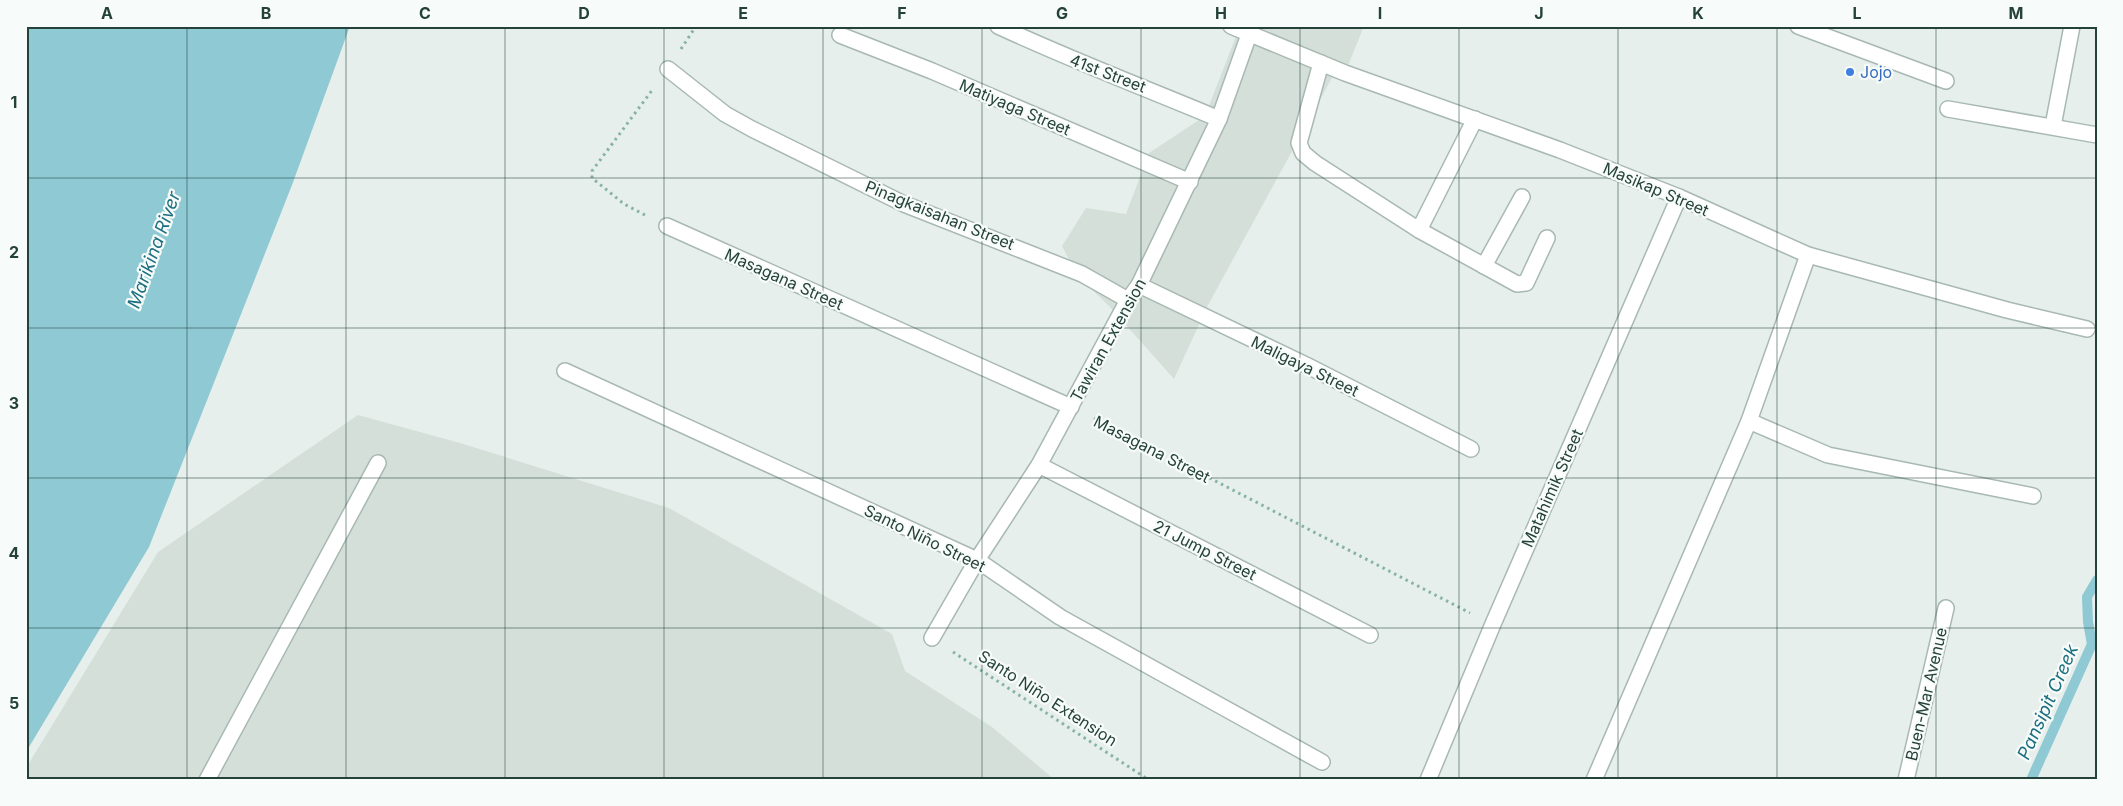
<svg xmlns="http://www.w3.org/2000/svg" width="2123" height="806" font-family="Inter,sans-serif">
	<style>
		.built { fill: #d4dfda }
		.water { fill: #8ec9d4 }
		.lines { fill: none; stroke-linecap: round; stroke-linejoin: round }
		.stream { stroke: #8ec9d4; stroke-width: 10 }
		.lane-casing { stroke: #a8b8b2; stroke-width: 18 }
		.street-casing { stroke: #a8b8b2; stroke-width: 18 }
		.path { stroke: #86b3a5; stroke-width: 3; stroke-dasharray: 2.5 4; stroke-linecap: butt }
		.lane { stroke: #fff; stroke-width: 15 }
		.street { stroke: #fff; stroke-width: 15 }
		.grid { fill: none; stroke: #24423a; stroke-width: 1; stroke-opacity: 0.55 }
		.shop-dot { fill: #3f7fe0; stroke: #f7fbf9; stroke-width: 2 }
		.labels { text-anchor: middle; stroke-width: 4.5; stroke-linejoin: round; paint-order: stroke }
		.shop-label { font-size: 16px; fill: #366cbe; stroke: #f7fbf9; text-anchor: start }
		.street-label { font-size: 16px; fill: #24423a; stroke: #f7fbf9 }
		.water-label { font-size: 18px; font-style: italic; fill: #1c6f80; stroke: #f7fbf9 }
		.neatline { fill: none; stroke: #24423a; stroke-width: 2 }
		.grid-label { font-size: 16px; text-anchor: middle; font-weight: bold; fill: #24423a }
	</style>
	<rect width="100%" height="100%" fill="#e6efeb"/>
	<g class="built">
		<path d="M 1240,26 L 1364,26 L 1345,73 L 1333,76 L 1207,307 L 1174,379 L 1109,306 L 1077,275 L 1062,246 L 1086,208 L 1126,214 L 1149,153 L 1205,116 Z"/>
		<path d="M 358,415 L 460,443 L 669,508 L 892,634 L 905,671 L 992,727 L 1055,780 L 26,780 L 26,768 L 158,552 Z"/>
	</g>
	<path class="water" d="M 26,26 L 350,26 L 292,185 L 149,547 L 26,752 Z"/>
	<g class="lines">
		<path class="stream" d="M 2031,780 L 2092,644 L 2088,622 L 2087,597 L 2097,580"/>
		<defs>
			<g id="lane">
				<path d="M 840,35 L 932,71 L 1190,182"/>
				<path d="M 1321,63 L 1299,143 L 1303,153 L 1315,163 L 1419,230 L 1517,284 L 1526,283 L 1547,238"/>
				<path d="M 668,69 L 725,114 L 752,129 L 904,204 L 1082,274 L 1128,300"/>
				<path d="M 667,226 L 1071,407"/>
				<path d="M 1419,230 L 1475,119"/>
				<path d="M 1484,266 L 1522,197"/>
				<path d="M 1139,285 L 1306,365 L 1471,449"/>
				<path d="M 1039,465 L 1370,635"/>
				<path d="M 207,780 L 378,463"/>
			</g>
			<g id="street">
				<path d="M 998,26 C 1071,60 1145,88 1219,119"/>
				<path d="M 1231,26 L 1345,73 L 1560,150 L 1679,197 L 1808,255 L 2007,310 L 2087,329"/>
				<path d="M 1798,26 L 1946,81"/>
				<path d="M 1948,109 L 2097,135"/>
				<path d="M 2053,126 L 2072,26"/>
				<path d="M 565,371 L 977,560 L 1060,617 L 1322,762"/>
				<path d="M 1749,421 L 1828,455 L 2033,496"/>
				<path d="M 932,638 L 977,560 L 1039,465 L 1128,300 L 1139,285 L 1219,119 L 1252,26"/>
				<path d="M 1428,780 L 1493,624 L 1679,197"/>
				<path d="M 1594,780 L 1749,421 L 1808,255"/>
				<path d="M 1906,780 L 1946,608"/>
			</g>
		</defs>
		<use href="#lane" class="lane-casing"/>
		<use href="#street" class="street-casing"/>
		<g class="path">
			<path d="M 681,49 L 696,26"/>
			<path d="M 645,215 L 624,204 L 592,178 L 592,171 L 653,89"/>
			<path d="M 1094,418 L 1470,613"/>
			<path d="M 953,652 L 1149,780"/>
		</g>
		<use href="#lane" class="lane"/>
		<use href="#street" class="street"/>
	</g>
	<path class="grid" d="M 187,26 L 187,780M 346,26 L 346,780M 505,26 L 505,780M 664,26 L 664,780M 823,26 L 823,780M 982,26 L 982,780M 1141,26 L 1141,780M 1300,26 L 1300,780M 1459,26 L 1459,780M 1618,26 L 1618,780M 1777,26 L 1777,780M 1936,26 L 1936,780M 26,178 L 2097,178M 26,328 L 2097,328M 26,478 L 2097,478M 26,628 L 2097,628"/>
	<circle class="shop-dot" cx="1850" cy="72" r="5"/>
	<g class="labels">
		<g class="shop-label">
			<text x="1860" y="78">Jojo</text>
		</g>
		<g class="street-label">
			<text transform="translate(1108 73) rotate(21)" y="6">41st Street</text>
			<text transform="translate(1015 107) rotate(23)" y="6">Matiyaga Street</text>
			<text transform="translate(1656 189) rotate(23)" y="6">Masikap Street</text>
			<text transform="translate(940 215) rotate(22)" y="6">Pinagkaisahan Street</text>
			<text transform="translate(784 279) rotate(24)" y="6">Masagana Street</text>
			<text transform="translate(1108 340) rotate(-61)" y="6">Tawiran Extension</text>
			<text transform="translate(1305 366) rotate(26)" y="6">Maligaya Street</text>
			<text transform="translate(1152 449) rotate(27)" y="6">Masagana Street</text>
			<text transform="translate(1552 488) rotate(-66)" y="6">Matahimik Street</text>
			<text transform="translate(925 538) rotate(26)" y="6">Santo Niño Street</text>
			<text transform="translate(1205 550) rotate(27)" y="6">21 Jump Street</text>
			<text transform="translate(1926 694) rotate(-77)" y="6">Buen-Mar Avenue</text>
			<text transform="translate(1048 698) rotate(33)" y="6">Santo Niño Extension</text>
		</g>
		<g class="water-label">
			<text transform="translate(154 250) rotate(-70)" y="6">Marikina River</text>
			<text transform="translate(2048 702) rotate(-66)" y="6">Pansipit Creek</text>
		</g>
	</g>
	<rect width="2123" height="806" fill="none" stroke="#f7fbf9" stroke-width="55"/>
	<rect x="28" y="28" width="2068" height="750" class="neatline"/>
	<g class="grid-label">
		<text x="107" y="19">A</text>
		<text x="266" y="19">B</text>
		<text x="425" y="19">C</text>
		<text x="584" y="19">D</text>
		<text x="743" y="19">E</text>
		<text x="902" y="19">F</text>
		<text x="1062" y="19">G</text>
		<text x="1221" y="19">H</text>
		<text x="1380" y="19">I</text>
		<text x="1539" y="19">J</text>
		<text x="1698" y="19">K</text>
		<text x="1857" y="19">L</text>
		<text x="2016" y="19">M</text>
		<text x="14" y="108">1</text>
		<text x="14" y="258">2</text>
		<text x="14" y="409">3</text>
		<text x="14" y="559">4</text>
		<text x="14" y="709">5</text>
	</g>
</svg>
